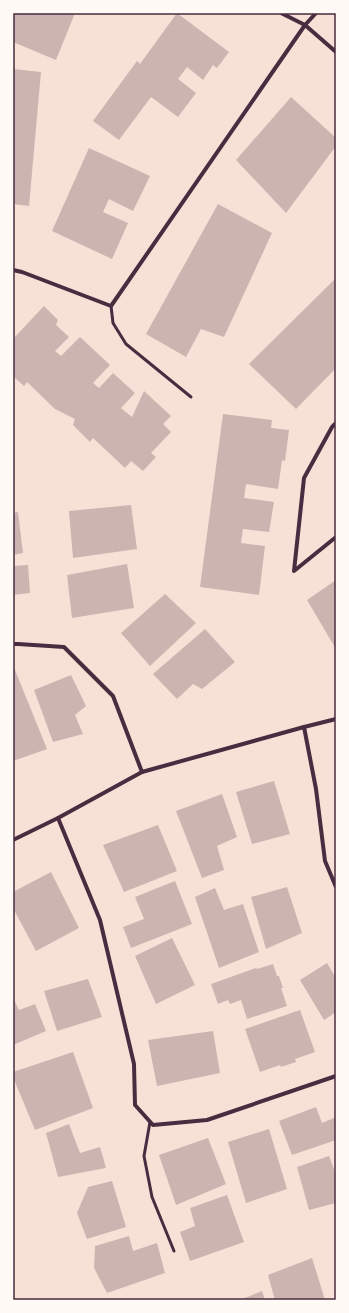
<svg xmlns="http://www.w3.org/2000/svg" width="349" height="1313" font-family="'Asap Condensed',sans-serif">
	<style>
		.building { fill: #ccb4b1 }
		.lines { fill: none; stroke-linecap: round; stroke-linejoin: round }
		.service { stroke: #4a2c40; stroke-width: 3 }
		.minor { stroke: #4a2c40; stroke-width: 4 }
		.neatline { fill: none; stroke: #4a2c40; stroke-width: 1.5 }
	</style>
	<rect width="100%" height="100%" fill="#f7e1d7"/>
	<g class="building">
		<path d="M 13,13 L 75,13 L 56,60 L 13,42 Z"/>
		<path d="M 177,13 L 229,52 L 217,68 L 213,65 L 203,80 L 187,67 L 178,79 L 196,93 L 178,117 L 151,97 L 119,140 L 93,121 L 137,61 L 140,64 Z"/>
		<path d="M 13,69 L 41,72 L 29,206 L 13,204 Z"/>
		<path d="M 291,97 L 336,138 L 336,146 L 286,213 L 236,160 Z"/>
		<path d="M 89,148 L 150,176 L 133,211 L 109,199 L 103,212 L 128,223 L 112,259 L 52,231 Z"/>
		<path d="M 218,204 L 272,233 L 224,337 L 201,329 L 186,357 L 146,334 Z"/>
		<path d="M 336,278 L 336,368 L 296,409 L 249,364 Z"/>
		<path d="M 44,306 L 58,320 L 56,325 L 69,337 L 55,351 L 61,356 L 80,337 L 110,365 L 93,383 L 99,388 L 113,373 L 135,393 L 121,408 L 132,417 L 144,391 L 171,416 L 163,424 L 171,432 L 151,453 L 156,457 L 143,471 L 131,461 L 125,468 L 93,438 L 90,442 L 73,425 L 75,419 L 55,409 L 27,382 L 24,386 L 13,376 L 13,339 Z"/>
		<path d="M 223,414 L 272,420 L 271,428 L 289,430 L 285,461 L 282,460 L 278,489 L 246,484 L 244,498 L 274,502 L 269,532 L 243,529 L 241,543 L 265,546 L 259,595 L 200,587 Z"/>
		<path d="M 131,505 L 137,549 L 73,558 L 69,511 Z"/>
		<path d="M 18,512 L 23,553 L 13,555 L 13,513 Z"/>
		<path d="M 127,564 L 134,608 L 72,618 L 67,575 Z"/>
		<path d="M 28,565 L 30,593 L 13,595 L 13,566 Z"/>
		<path d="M 336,580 L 336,649 L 307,600 Z"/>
		<path d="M 165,594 L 196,623 L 150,666 L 121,633 Z"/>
		<path d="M 205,629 L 235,662 L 202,689 L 193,684 L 177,699 L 153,674 Z"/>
		<path d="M 13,665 L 47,749 L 13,761 Z"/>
		<path d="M 71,675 L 86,706 L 75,715 L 83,734 L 53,742 L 34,690 Z"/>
		<path d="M 274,781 L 290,834 L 252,844 L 236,792 Z"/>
		<path d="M 222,794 L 237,837 L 217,846 L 224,870 L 202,878 L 176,811 Z"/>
		<path d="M 158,825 L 177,871 L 124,892 L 103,845 Z"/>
		<path d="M 51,872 L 79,928 L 36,951 L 13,908 L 13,892 Z"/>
		<path d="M 175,881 L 192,924 L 131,948 L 123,927 L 144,919 L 135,897 Z"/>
		<path d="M 287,887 L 302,933 L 266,949 L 251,897 Z"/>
		<path d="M 215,888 L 224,910 L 243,904 L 259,952 L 219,968 L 195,897 Z"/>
		<path d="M 172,938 L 195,985 L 156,1004 L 135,956 Z"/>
		<path d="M 327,963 L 336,978 L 336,1012 L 324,1020 L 300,980 Z"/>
		<path d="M 273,964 L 277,976 L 279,976 L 283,988 L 281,988 L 287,1006 L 247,1019 L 241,1000 L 230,1004 L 228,1000 L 218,1004 L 211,984 L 256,968 L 257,969 Z"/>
		<path d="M 88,979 L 102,1017 L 57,1031 L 44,991 Z"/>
		<path d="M 13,998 L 19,1010 L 35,1004 L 46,1031 L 13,1045 Z"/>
		<path d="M 300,1010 L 315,1052 L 295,1059 L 296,1062 L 281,1067 L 280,1065 L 260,1072 L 245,1029 Z"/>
		<path d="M 213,1031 L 220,1073 L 157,1086 L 148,1040 Z"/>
		<path d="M 73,1052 L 93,1108 L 35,1130 L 13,1077 L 13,1072 Z"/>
		<path d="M 316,1107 L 322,1123 L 336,1117 L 336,1140 L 292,1155 L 279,1121 Z"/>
		<path d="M 69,1124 L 80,1153 L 100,1147 L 106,1168 L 58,1177 L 46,1133 Z"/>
		<path d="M 269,1129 L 287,1189 L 246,1203 L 228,1142 Z"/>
		<path d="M 208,1138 L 226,1184 L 176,1205 L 159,1155 Z"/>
		<path d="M 329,1156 L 336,1175 L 336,1203 L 309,1210 L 297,1167 Z"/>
		<path d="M 112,1181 L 126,1227 L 87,1239 L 77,1213 L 88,1187 Z"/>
		<path d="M 227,1195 L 244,1242 L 190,1261 L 180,1232 L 195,1226 L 190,1208 Z"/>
		<path d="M 129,1236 L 133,1251 L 157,1243 L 165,1273 L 107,1293 L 94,1268 L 95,1246 Z"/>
		<path d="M 312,1258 L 325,1300 L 275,1300 L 268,1275 Z"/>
		<path d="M 262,1291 L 265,1300 L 240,1300 Z"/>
	</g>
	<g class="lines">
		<g class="service">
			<path d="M 111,306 L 113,323 L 126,344 L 191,397"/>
			<path d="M 150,1122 L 144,1156 L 152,1197 L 174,1251"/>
		</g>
		<g class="minor">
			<path d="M 281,13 L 305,25 L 336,52"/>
			<path d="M 13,270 L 22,272 L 111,306 L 305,25 L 316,13"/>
			<path d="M 336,423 L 332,427 L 304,478 L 294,571 L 336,537"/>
			<path d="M 13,644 L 18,644 L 64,647 L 113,696 L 142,772"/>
			<path d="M 304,727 L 316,789 L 325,861 L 336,887"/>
			<path d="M 58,818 L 100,920 L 134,1064 L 135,1105 L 153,1125 L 207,1120 L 336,1076"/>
			<path d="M 13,840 L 58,818 L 142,772 L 304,727 L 336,719"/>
		</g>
	</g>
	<rect width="349" height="1313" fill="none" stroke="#fffaf5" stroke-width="28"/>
	<rect x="14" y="14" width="321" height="1285" class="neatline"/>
</svg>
